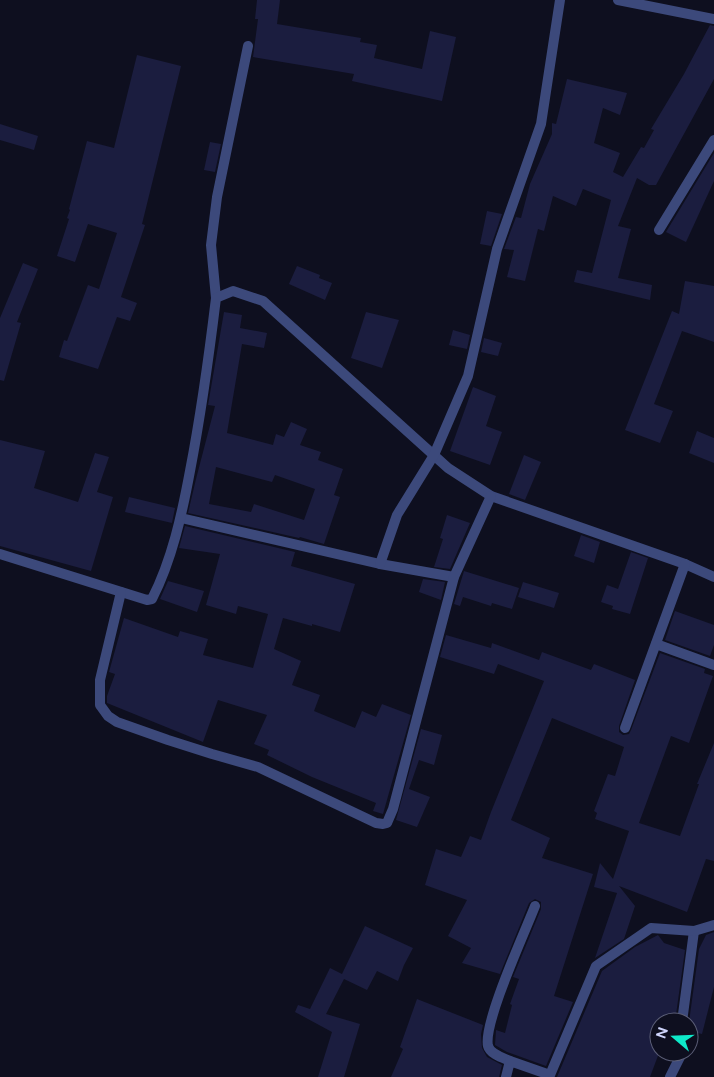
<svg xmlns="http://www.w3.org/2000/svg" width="714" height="1077" font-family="Figtree,sans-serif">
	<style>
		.building { fill: #1b1d3f; fill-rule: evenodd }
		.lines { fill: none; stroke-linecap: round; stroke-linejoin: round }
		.minor { stroke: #3c497b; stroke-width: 10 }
	</style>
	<rect width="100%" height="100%" fill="#0e0f1f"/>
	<g class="building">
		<path d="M 257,0 L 280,0 L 277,24 L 361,38 L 360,42 L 377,45 L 374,58 L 422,69 L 430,31 L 456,37 L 442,101 L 352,81 L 354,74 L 253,57 L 258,19 L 255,19 Z"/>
		<path d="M 710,25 L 714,26 L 714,79 L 656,185 L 649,185 L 637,178 L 618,226 L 631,229 L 618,278 L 652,285 L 650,300 L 574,282 L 577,270 L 592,273 L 611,200 L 583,189 L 576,206 L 553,196 L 544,231 L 538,229 L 525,281 L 507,277 L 514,250 L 504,249 L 516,217 L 521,218 L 530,184 L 552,134 L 552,123 L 556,124 L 567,79 L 627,93 L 620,115 L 603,108 L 594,143 L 620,153 L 613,172 L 623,177 L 641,147 L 644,148 L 654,130 L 651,129 L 684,74 Z"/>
		<path d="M 137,55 L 181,66 L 142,224 L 145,225 L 121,297 L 137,303 L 130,321 L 117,317 L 98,369 L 59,357 L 64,340 L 67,341 L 88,285 L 99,289 L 117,233 L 88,224 L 75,262 L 57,256 L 69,219 L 67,218 L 70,210 L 69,209 L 87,141 L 114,148 Z"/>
		<path d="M 0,124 L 38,136 L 34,150 L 0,140 Z"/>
		<path d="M 210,142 L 221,144 L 215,172 L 204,170 Z"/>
		<path d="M 714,153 L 714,181 L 686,242 L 666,232 Z"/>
		<path d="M 487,211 L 502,214 L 491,246 L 480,244 Z"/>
		<path d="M 23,263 L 38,269 L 17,322 L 21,323 L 4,381 L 0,380 L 0,318 Z"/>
		<path d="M 297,266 L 320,275 L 319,278 L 332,283 L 325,300 L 289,284 Z"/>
		<path d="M 685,281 L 714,286 L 714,342 L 682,331 L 654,404 L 673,411 L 660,443 L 625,430 L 672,311 L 679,314 Z"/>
		<path d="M 224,312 L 242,315 L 240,328 L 267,333 L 264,348 L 242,344 L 227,433 L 273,445 L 276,434 L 284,437 L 291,422 L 307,429 L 300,445 L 321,452 L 318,460 L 343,469 L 334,495 L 340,497 L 324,544 L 300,537 L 299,538 L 188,513 L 196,479 L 215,406 L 208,405 ZM 216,467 L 272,482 L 275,475 L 315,489 L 304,520 L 254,504 L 251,512 L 209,504 Z"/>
		<path d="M 366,312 L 399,320 L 382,368 L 351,358 Z"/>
		<path d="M 453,330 L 470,335 L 467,349 L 449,345 Z"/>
		<path d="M 484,338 L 502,343 L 498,356 L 481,352 Z"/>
		<path d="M 473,387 L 496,396 L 486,426 L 502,432 L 490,465 L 450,451 Z"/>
		<path d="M 697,431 L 714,438 L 714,463 L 689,453 Z"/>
		<path d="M 0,440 L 45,451 L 34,488 L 78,502 L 95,453 L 109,457 L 97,492 L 113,497 L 91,571 L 0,546 Z"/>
		<path d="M 524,455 L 541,462 L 525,500 L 509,494 Z"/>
		<path d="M 129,497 L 175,508 L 172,523 L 125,512 Z"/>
		<path d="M 447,515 L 470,523 L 450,569 L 434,567 L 443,539 L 440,538 Z"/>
		<path d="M 185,526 L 295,552 L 291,566 L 355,584 L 340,632 L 312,624 L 312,626 L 283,618 L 274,649 L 301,661 L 292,685 L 320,695 L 314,711 L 355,728 L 362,711 L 376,717 L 382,704 L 411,715 L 383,814 L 373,811 L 376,803 L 312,777 L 267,755 L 269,750 L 254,744 L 267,715 L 218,700 L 203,742 L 107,703 L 107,696 L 115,674 L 109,672 L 124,618 L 178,637 L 180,631 L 208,639 L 203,655 L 253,668 L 268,614 L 238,606 L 236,614 L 206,605 L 220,554 L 179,548 Z"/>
		<path d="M 581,535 L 600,542 L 594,563 L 574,556 Z"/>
		<path d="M 631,552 L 648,558 L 630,614 L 612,609 L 613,606 L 601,602 L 607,585 L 618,589 Z"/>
		<path d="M 464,571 L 519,588 L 512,609 L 492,603 L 491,606 L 463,597 L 460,606 L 454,604 Z"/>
		<path d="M 423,579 L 445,582 L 441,600 L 419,592 Z"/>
		<path d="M 168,581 L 204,591 L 197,612 L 160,599 Z"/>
		<path d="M 523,582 L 559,593 L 554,608 L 518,597 Z"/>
		<path d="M 675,611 L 714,625 L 714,645 L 710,656 L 665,640 Z"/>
		<path d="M 446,635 L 491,648 L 492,643 L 539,660 L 542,652 L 591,670 L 594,664 L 635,680 L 619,726 L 619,732 L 623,735 L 629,734 L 631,730 L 660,653 L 705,669 L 704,673 L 713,676 L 689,743 L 671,736 L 639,823 L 680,836 L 699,784 L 697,784 L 714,743 L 714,861 L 706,859 L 687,912 L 619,886 L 635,906 L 624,939 L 595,958 L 617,893 L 594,887 L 600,863 L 613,879 L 629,831 L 595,819 L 597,813 L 594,811 L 608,774 L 615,776 L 624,747 L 552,718 L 511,820 L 550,838 L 542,858 L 593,874 L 554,996 L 573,1002 L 546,1066 L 507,1052 L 495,1045 L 496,1030 L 505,1033 L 512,1005 L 510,1004 L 519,979 L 513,977 L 541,909 L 541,902 L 535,899 L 529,903 L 500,974 L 462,963 L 471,948 L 448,936 L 467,900 L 425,885 L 436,849 L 461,857 L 470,836 L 481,840 L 491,812 L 544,681 L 498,664 L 494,674 L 440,657 Z"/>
		<path d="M 421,729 L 442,735 L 434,765 L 419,760 L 409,789 L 430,797 L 417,827 L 396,820 Z"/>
		<path d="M 365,926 L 413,948 L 404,965 L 398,981 L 377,971 L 367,990 L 344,979 L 326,1014 L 360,1024 L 344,1077 L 318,1077 L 332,1032 L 295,1012 L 298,1005 L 310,1009 L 330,968 L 342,974 Z"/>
		<path d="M 714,932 L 714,987 L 702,1034 L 689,1031 L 689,1022 L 699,949 L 706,935 Z"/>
		<path d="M 658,935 L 664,943 L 685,950 L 675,1022 L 659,1022 L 659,1053 L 650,1077 L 557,1077 L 602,971 L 635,947 Z"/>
		<path d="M 417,999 L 483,1025 L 481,1034 L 482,1048 L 487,1057 L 502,1065 L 499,1077 L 391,1077 L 403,1049 L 400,1047 Z"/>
	</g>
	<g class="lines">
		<g class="minor">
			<path d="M 618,0 L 714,19"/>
			<path d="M 659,230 L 714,140"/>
			<path d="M 216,298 L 211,245 L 217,197 L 248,46"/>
			<path d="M 181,518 L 380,564 L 454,577"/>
			<path d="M 0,554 L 147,600 L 152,599 C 172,560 182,514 190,471 C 201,414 209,356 216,298 L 233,291 L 263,301 L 448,468 L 491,496 L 685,564 L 714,577"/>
			<path d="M 380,564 L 397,515 L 434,455 L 468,376 L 497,249 L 541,124 L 560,0"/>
			<path d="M 121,592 L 100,680 L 100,705 L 108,716 L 117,722 L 168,740 L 212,754 L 258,767 L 376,823 L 383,824 L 387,823 L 393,809 L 454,577 L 491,496"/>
			<path d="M 656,644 L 714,665"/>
			<path d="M 625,728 L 685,564"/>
			<path d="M 682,1022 L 694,931"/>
			<path d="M 510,1061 C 503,1058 490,1054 488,1046 C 483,1023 525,932 535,906"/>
			<path d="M 506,1077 L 510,1061 L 550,1075 L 596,966 L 651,928 L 694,931 L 714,925"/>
			<path d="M 670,1077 L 680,1057 L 676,1052"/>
		</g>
	</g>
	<g transform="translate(674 1037) rotate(289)"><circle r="24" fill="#0e0f1f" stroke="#5b5e77"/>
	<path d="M0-4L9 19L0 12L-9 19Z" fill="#0ee9c9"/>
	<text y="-8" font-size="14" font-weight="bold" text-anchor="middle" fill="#cfd5fc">N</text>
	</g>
</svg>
